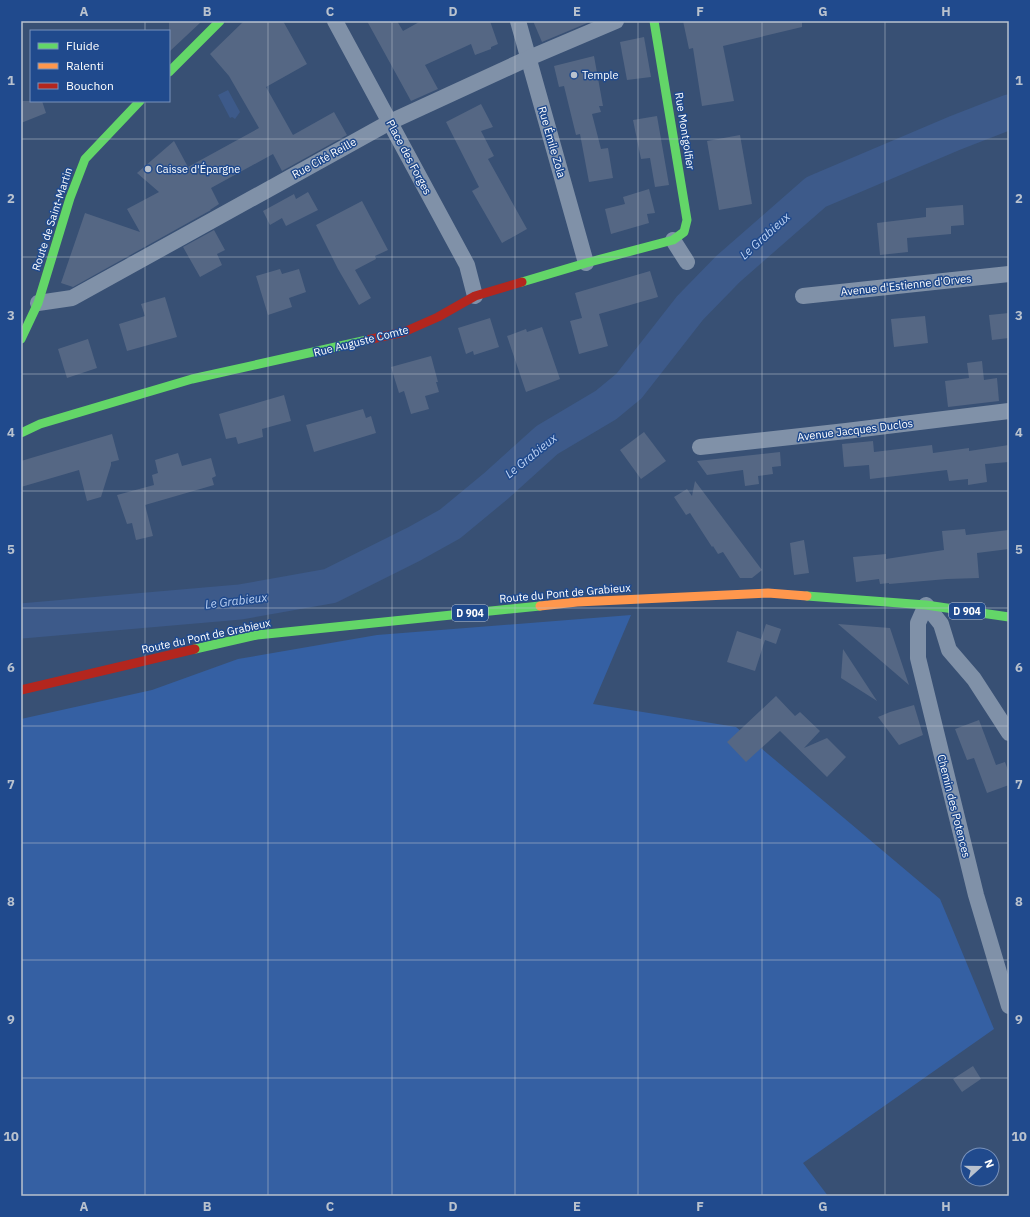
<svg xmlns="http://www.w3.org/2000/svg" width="1030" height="1217" font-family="'IBM Plex Sans',sans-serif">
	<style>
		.green { fill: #3560a3 }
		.water { fill: #3d5a8a }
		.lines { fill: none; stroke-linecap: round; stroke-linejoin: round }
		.river { stroke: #3d5a8a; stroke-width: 35 }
		.building { fill: #556784 }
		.street { stroke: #8091a8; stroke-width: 16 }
		.fast { stroke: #63d668; stroke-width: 9 }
		.slow { stroke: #ff974d; stroke-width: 9 }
		.jam { stroke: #b3261e; stroke-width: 9 }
		.grid { fill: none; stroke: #b9c2ce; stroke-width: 1; stroke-opacity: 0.55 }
		.poi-dot { fill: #b9c2ce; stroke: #204a8d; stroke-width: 1.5 }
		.labels { text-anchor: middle; stroke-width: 3; stroke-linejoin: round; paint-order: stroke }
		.shield { fill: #204a8d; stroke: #bcc9dd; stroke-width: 1 }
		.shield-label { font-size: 10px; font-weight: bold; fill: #fff }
		.poi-label { font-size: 11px; fill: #fff; stroke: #204a8d; text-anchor: start }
		.street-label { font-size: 11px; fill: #fff; stroke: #204a8d }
		.water-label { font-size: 12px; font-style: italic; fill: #bbd1f3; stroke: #204a8d }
		.neatline { fill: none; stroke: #b9c2ce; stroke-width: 1.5 }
		.grid-label { font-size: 13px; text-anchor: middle; font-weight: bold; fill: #b9c2ce }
	</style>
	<rect width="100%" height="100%" fill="#385074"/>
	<path class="green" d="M 631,615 L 593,704 L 736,727 L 940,899 L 994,1029 L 803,1163 L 828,1196 L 21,1196 L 21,719 L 152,690 L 238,659 L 377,635 Z"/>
	<path class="water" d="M 228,90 L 240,112 L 235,119 L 232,117 L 230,118 L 218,95 Z"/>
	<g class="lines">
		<path class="river" d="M 21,621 L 240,602 L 330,586 L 414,544 L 450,524 L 496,486 L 547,440 L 606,405 L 629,386 L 690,308 L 728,269 L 816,192 L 955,133 L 1009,112"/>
	</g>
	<g class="building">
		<path d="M 169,21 L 202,21 L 169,52 Z"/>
		<path d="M 244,21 L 283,21 L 307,64 L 266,87 L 293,135 L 334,112 L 347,135 L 282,171 L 273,154 L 211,188 L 219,204 L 210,210 L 211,210 L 73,287 L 61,283 L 85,213 L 140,232 L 127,209 L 159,192 L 137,173 L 174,141 L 188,167 L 259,128 L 229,76 L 210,54 Z"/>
		<path d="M 367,21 L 397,21 L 403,31 L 421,21 L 490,21 L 498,44 L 491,47 L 491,49 L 475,55 L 471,44 L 425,65 L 438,89 L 411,101 Z"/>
		<path d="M 533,21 L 592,21 L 542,42 Z"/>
		<path d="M 683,21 L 802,21 L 802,27 L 723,46 L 734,101 L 702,106 L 693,48 L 689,49 Z"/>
		<path d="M 644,37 L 651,77 L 627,80 L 620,42 Z"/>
		<path d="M 594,56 L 603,106 L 599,106 L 601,112 L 592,114 L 601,149 L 608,148 L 613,178 L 589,182 L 580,134 L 576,135 L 564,86 L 559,87 L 554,66 Z"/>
		<path d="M 21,101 L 42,101 L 46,113 L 21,123 Z"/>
		<path d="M 481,104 L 493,127 L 481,131 L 494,156 L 488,159 L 527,229 L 502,243 L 472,191 L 479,187 L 446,122 Z"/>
		<path d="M 657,116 L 669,185 L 655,187 L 650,158 L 641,159 L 633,120 Z"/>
		<path d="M 740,135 L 752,204 L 719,210 L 707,141 Z"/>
		<path d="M 649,189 L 655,213 L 647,214 L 649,223 L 611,234 L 605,209 L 625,204 L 623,197 Z"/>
		<path d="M 308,192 L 318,210 L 286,226 L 282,218 L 270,225 L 263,211 L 294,194 L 296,199 Z"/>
		<path d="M 362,201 L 388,250 L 375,256 L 376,259 L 355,270 L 371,298 L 359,305 L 338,269 L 316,225 Z"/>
		<path d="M 963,205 L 964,225 L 951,226 L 951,234 L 907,238 L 908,252 L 880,255 L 877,223 L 926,217 L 926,208 Z"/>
		<path d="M 214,230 L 225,250 L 217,254 L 222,265 L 200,277 L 183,247 Z"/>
		<path d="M 280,269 L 282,274 L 299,269 L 306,292 L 289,298 L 292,307 L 268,315 L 256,276 Z"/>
		<path d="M 650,271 L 658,297 L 599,314 L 608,346 L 579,354 L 570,321 L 582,318 L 575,293 Z"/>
		<path d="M 165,297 L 177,337 L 127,351 L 119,324 L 145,316 L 141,304 Z"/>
		<path d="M 1009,313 L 1009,338 L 992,340 L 989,315 Z"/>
		<path d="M 925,316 L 928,343 L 894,347 L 891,319 Z"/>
		<path d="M 490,318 L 499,347 L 474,355 L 473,351 L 466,354 L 458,328 Z"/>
		<path d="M 542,327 L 560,379 L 526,392 L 507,336 L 526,329 L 527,332 Z"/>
		<path d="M 88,339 L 97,368 L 67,378 L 58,349 Z"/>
		<path d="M 431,356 L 438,382 L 436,382 L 439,392 L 425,396 L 429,409 L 411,414 L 404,391 L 399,393 L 391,367 Z"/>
		<path d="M 982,361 L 984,380 L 997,378 L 999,401 L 948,407 L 945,381 L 969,378 L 967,363 Z"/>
		<path d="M 284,395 L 291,421 L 262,429 L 263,437 L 238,444 L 236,437 L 226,439 L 219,414 Z"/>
		<path d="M 363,409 L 366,418 L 371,416 L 376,433 L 314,452 L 306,425 Z"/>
		<path d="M 644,432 L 666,461 L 641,479 L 620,450 Z"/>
		<path d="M 112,434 L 119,460 L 111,462 L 111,465 L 101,497 L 87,501 L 79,470 L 21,487 L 21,461 Z"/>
		<path d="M 873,441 L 874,452 L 932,445 L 933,453 L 969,448 L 969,451 L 1009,445 L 1009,462 L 985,464 L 987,482 L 968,485 L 968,479 L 949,481 L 947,470 L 870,479 L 869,465 L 844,467 L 842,444 Z"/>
		<path d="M 780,452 L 781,466 L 772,467 L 773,474 L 758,476 L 759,484 L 745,486 L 743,470 L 707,475 L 697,461 Z"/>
		<path d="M 178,453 L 182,466 L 211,458 L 216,476 L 212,478 L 214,485 L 145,505 L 153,536 L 136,540 L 132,523 L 127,524 L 117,495 L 154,485 L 152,475 L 158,473 L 155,460 Z"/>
		<path d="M 695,481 L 762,570 L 752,578 L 740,578 L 723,552 L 718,554 L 713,546 L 712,547 L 690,513 L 686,515 L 674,497 L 687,489 L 692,496 Z"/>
		<path d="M 965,529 L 966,535 L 1009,530 L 1009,549 L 977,553 L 979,578 L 947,579 L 889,584 L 889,583 L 880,584 L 879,579 L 856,582 L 853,557 L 886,554 L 886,559 L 944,550 L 942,531 Z"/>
		<path d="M 804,540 L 809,573 L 794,575 L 790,543 Z"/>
		<path d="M 766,624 L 781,629 L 776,644 L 765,640 L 755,671 L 727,662 L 737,631 L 761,639 Z"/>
		<path d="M 838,624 L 890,628 L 909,685 Z"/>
		<path d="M 843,649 L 877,701 L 841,678 Z"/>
		<path d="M 776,696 L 795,716 L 800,712 L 820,731 L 804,748 L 827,738 L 846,757 L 827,777 L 780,731 L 746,762 L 727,742 Z"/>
		<path d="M 914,705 L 923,735 L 899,745 L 878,717 L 890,712 Z"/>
		<path d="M 979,720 L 996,765 L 1005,762 L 1009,773 L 1009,785 L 987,793 L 974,758 L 967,760 L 955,729 Z"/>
		<path d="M 973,1066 L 981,1079 L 962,1092 L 953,1079 Z"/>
	</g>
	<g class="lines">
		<g class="street">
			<path d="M 335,21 L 467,265 L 475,296"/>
			<path d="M 518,21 L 586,263"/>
			<path d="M 673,240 L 687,262"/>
			<path d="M 803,296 L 1009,274"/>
			<path d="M 38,303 L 72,298 L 390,122 L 529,58 L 616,21"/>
			<path d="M 700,447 L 846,431 L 1009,411"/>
			<path d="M 1009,733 L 974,679 L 949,650 L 941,624 L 926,605 L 918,623 L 918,658 L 976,895 L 1009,1006"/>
		</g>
		<g class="fast">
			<path d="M 169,72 L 220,21"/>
			<path d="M 522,282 L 586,263 L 673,240 L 684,232 L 687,220 L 654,21"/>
			<path d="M 21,339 L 38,303 L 70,198 L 85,159 L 140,101"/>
			<path d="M 21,433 L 40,424 L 192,379 L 367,340"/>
			<path d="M 807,596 L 926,605 L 1009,617"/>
			<path d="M 195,649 L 257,635 L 540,606"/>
		</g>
		<path class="slow" d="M 540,606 L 577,602 L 768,593 L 807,596"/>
		<g class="jam">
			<path d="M 367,340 L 404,332 L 438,317 L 475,296 L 522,282"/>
			<path d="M 21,690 L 195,649"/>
		</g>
	</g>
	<path class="grid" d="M 145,21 L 145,31M 268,21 L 268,1196M 392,21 L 392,1196M 515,21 L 515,1196M 638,21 L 638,1196M 762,21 L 762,1196M 885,21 L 885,1196M 145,101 L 145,1196M 21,139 L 1009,139M 21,257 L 1009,257M 21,374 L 1009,374M 21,491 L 1009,491M 21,608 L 1009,608M 21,726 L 1009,726M 21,843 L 1009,843M 21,960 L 1009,960M 21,1078 L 1009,1078"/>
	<g class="poi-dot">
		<circle cx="574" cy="75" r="4"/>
		<circle cx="148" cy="169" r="4"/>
	</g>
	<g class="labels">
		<g class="shield">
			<rect x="949" y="603" width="36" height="16" rx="3"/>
			<rect x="452" y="605" width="36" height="16" rx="3"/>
		</g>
		<g class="shield-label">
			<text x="967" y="615">D 904</text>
			<text x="470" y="617">D 904</text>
		</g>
		<g class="poi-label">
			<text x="582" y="79">Temple</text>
			<text x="156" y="173">Caisse d'Épargne</text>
		</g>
		<g class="street-label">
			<text transform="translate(685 131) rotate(81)" y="4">Rue Montgolfier</text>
			<text transform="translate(552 142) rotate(74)" y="4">Rue Émile Zola</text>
			<text transform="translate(409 157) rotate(62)" y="4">Place des Forges</text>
			<text transform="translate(324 158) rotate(-29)" y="4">Rue Cité Reille</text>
			<text transform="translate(52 219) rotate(-72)" y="4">Route de Saint-Martin</text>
			<text transform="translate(906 285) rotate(-6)" y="4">Avenue d'Estienne d'Orves</text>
			<text transform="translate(361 341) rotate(-14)" y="4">Rue Auguste Comte</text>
			<text transform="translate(855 430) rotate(-7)" y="4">Avenue Jacques Duclos</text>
			<text transform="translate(565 593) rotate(-5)" y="4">Route du Pont de Grabieux</text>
			<text transform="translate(206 636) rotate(-12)" y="4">Route du Pont de Grabieux</text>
			<text transform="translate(954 806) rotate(76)" y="4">Chemin des Potences</text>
		</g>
		<g class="water-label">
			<text transform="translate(765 236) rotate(-42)" y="4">Le Grabieux</text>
			<text transform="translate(531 456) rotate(-39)" y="4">Le Grabieux</text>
			<text transform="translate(236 601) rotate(-7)" y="4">Le Grabieux</text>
		</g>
	</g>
	<rect width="1030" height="1217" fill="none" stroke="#204a8d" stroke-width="44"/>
	<rect x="30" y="30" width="140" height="72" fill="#204a8d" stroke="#7992bb"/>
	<rect x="38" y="43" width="20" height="6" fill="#63d668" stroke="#7992bb"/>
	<text x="66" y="50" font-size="12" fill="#ffffff">Fluide</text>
	<rect x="38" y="63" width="20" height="6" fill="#ff974d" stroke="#7992bb"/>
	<text x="66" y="70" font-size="12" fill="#ffffff">Ralenti</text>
	<rect x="38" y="83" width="20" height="6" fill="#b3261e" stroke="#7992bb"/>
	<text x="66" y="90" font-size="12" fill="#ffffff">Bouchon</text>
	<g transform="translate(980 1167) rotate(69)"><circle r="19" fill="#204a8d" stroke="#7992bb"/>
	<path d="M0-3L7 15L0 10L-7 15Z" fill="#b9c2ce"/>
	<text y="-6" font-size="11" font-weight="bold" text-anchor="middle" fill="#ffffff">N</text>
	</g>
	<rect x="22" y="22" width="986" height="1173" class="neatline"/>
	<g class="grid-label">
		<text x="84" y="16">A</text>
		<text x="207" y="16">B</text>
		<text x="330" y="16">C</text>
		<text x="453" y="16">D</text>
		<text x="577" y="16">E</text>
		<text x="700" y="16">F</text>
		<text x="823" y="16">G</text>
		<text x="946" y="16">H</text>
		<text x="11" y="85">1</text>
		<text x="1019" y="85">1</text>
		<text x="11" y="203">2</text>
		<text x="1019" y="203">2</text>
		<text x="11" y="320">3</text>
		<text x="1019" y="320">3</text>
		<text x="11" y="437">4</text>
		<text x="1019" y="437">4</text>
		<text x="11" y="554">5</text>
		<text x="1019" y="554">5</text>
		<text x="11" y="672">6</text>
		<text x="1019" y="672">6</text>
		<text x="11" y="789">7</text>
		<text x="1019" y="789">7</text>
		<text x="11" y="906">8</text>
		<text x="1019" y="906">8</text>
		<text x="11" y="1024">9</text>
		<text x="1019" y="1024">9</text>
		<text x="11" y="1141">10</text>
		<text x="1019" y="1141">10</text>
		<text x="84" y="1211">A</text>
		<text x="207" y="1211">B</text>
		<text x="330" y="1211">C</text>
		<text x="453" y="1211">D</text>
		<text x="577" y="1211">E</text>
		<text x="700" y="1211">F</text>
		<text x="823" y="1211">G</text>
		<text x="946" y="1211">H</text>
	</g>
</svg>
